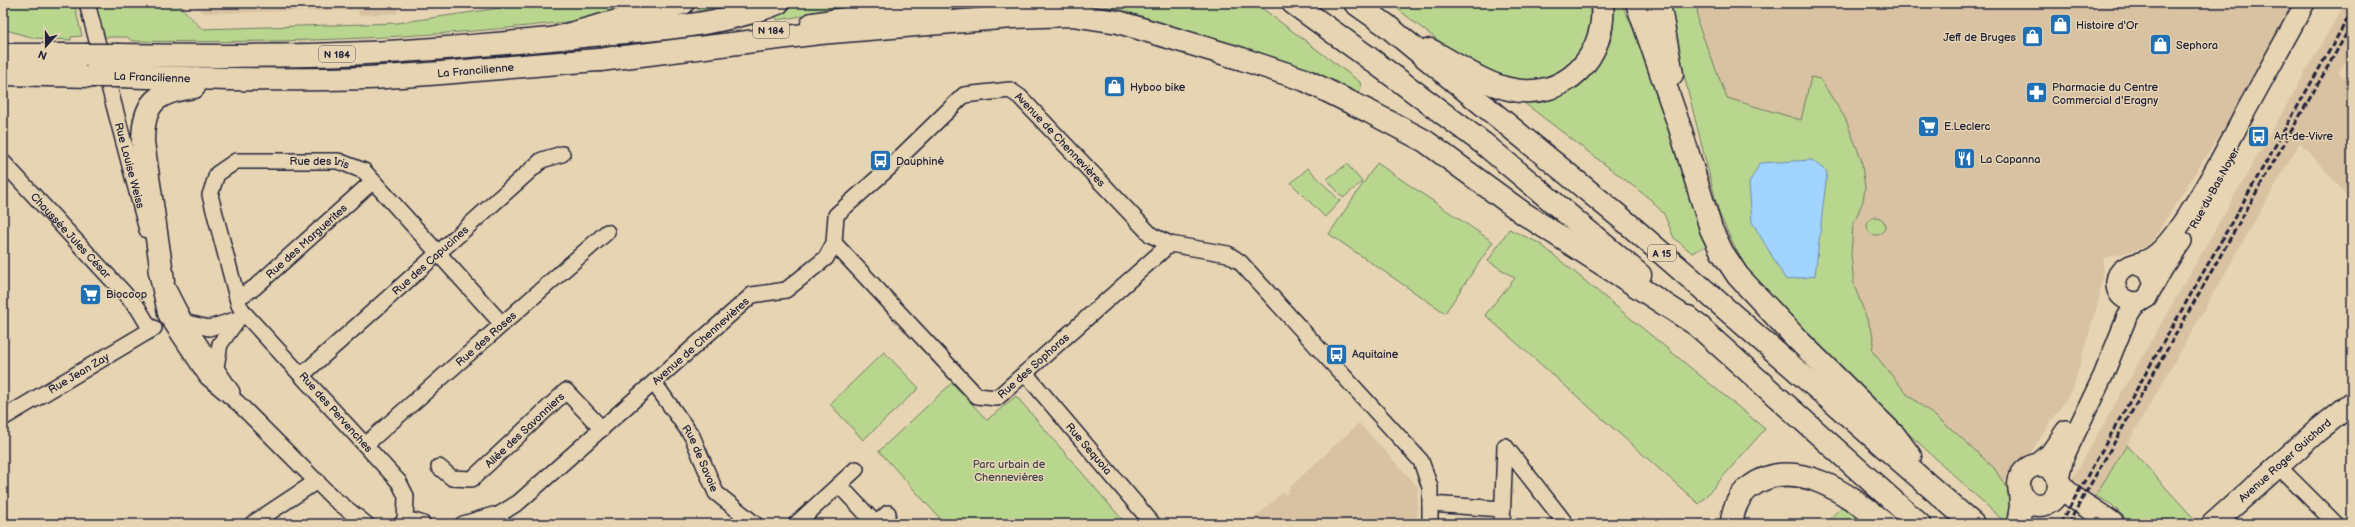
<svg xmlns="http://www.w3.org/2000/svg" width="2355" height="527" font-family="'Balsamiq Sans',sans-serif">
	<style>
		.built { fill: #d8c2a2 }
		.green { fill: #b9d68e; stroke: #6e7c64 }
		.water { fill: #a1d4ff; stroke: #6e8db1 }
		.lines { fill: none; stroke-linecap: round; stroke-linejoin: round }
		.minor-casing { stroke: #22223b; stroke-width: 18 }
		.tertiary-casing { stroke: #22223b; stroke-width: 22 }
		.secondary-casing { stroke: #22223b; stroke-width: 25 }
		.trunk-casing { stroke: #22223b; stroke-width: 25 }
		.motorway-casing { stroke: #22223b; stroke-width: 25 }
		.minor { stroke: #e6d4b2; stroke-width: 15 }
		.tertiary { stroke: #e6d4b2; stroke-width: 19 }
		.secondary { stroke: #e6d4b2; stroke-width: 22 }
		.trunk { stroke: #e6d4b2; stroke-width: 22 }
		.motorway { stroke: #e6d4b2; stroke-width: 22 }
		.rail { stroke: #22223b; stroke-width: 3; stroke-dasharray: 6 3; stroke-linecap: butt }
		.trunk-bridge-casing { stroke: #22223b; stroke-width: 25; stroke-linecap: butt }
		.trunk-bridge { stroke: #e6d4b2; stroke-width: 22 }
		.labels { text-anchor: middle; stroke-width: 3; stroke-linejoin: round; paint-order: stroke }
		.shield { fill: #e6d4b2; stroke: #5d575f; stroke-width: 1 }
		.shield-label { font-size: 10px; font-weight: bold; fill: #22223b }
		.poi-label { font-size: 11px; fill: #22223b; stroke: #e6d4b2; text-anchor: start }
		.street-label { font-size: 11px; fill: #22223b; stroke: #e6d4b2 }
		.park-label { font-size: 11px; fill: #40464c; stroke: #e6d4b2 }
	</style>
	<rect width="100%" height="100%" fill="#e6d4b2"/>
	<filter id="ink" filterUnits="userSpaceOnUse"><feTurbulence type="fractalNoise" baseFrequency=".025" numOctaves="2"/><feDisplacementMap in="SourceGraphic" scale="8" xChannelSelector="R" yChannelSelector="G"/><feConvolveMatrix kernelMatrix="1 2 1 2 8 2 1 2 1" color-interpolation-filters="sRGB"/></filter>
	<g filter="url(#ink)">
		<g class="built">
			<path d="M 192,3 L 397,3 L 398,13 L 359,15 L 358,10 L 204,13 Z"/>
			<path d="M 1691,3 L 2294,3 L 2248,90 L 2149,246 L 2104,258 L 2099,299 L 2073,388 L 2016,475 L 2016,502 L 1890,391 L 1726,110 Z"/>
			<path d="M 2345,3 L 2352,3 L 2352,50 L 2339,72 L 2352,85 L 2352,201 L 2300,142 L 2127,445 L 2095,496 L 2071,481 Z"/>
			<path d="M 1359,423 L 1418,487 L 1417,524 L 1248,524 L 1283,492 L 1286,494 L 1289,492 L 1288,489 Z"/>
		</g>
		<g class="green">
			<path d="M 3,3 L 74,3 L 82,36 L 71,37 L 71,40 L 34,38 L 3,29 Z"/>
			<path d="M 94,3 L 177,3 L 202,29 L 397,23 L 535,3 L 620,3 L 622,15 C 458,37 297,44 132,41 L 127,37 L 102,37 Z"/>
			<path d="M 702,3 L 739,3 L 698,11 L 698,6 Z"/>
			<path d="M 799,3 L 885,3 L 777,20 L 775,13 Z"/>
			<path d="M 1090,3 L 1255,3 L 1360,82 L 1361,88 L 1358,93 L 1355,92 L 1274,58 L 1122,10 Z"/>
			<path d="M 1391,3 L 1589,3 C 1593,29 1589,42 1572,62 C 1559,77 1528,87 1508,80 C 1472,68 1420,28 1391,3 Z"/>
			<path d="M 1615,3 L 1621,3 C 1660,80 1679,165 1706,246 L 1692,253 L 1674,238 L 1664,214 L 1650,199 L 1523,102 L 1543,100 L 1594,67 L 1606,51 L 1612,37 Z"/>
			<path d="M 1668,3 L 1697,3 L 1698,24 L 1727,98 L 1801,120 L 1811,77 L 1820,79 L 1845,118 L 1861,158 L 1865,188 L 1863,201 L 1853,225 L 1851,254 L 1854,285 L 1874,338 L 1872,351 L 1907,394 L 1955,432 L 1994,468 L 2016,502 L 2007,524 L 1895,421 L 1755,283 L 1734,246 L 1719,213 L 1671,24 Z"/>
			<path d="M 1377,163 L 1493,242 L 1445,313 L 1329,234 Z"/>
			<path d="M 1347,164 L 1362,182 L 1343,198 L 1327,179 Z"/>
			<path d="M 1308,168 L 1340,201 L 1325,217 L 1291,183 Z"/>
			<circle cx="1876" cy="226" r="9"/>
			<path d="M 1509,229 L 1539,243 L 1765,429 L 1699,504 L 1485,315 L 1515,278 L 1488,261 Z"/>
			<path d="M 884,352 L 919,388 L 863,440 L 830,404 Z"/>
			<path d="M 952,383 L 987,420 L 1016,396 L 1126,524 L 945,524 L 879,451 Z"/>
			<path d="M 2127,445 L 2197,522 L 2195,524 L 2131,524 L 2111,504 L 2095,496 Z"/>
			<path d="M 1845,504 L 1869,524 L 1824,524 Z"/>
		</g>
		<path class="water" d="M 1812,160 L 1827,172 L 1815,276 L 1786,280 L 1752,222 L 1749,183 L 1760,163 Z"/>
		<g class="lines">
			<defs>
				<g id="minor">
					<path id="s1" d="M 87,3 L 147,230"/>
					<path id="s2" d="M 3,162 L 138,308 L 151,330"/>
					<path id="s3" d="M 834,243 L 977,396 L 997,398 L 1170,244"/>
					<path d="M 156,270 L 166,315 L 207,377 L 238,403 L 333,498 L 366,524"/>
					<path d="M 162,277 L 186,324 L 232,392"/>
					<path id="s4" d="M 237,298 L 254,288 L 373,181"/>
					<path d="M 183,322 L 209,328 L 238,319 L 220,344 L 216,367"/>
					<path id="s5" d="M 1025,373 L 1153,524"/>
					<path id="s6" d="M 302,375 L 542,160 L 562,154"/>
					<path id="s7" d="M 654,383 L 692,436 L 716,493 L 755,524"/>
					<path id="s8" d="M 3,418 L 154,328"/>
					<path id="s9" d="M 365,445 L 607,232"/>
					<path id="s10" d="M 439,467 L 452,478 L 472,479 L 566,391 L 602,429"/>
					<path d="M 2279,467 L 2336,524"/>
					<path d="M 839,485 L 876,524 L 888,513"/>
					<path d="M 1430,504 L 1502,509"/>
					<path id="s11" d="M 405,521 L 406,496 L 399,482 L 244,313 L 239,305 L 210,195 L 217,174 L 236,161 L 338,161 L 364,171 L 502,324"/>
					<path d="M 252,524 L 317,481"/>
					<path d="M 401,524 C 408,519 415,521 423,524"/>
					<path d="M 463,524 L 493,515"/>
					<path id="s12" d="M 484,524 L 519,502 L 752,295 L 786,290 L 826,258 L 834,243 L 836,215 L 889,168 L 964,95 L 1010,90 L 1020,97 L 1151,235 L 1170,244 L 1228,254 L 1240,262 L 1421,461 L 1430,487 L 1430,524"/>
					<path d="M 796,524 L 856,469"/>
					<path d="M 1502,524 L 1505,446 L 1566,524"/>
				</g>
				<g id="tertiary">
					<path d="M 2134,264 L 2148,270 L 2154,284 L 2147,298 C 2134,307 2114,299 2116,281 C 2118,262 2141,265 2153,256 C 2162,250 2168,242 2174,234 C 2203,194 2224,153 2247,109 C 2266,74 2286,38 2305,3"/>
					<path d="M 2153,287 L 2163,269 L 2182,241"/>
					<path d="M 2036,465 L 2050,453 L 2066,430"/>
					<path d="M 2059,479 L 2064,457 L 2103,376 L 2127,317 L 2134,306 L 2142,301"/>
				</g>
				<g id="secondary">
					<circle cx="2039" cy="485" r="20"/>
					<path d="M 2059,482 C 2069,499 2096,510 2113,524"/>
					<path d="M 2018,524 L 2021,506 L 2020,492"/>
					<path id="s13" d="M 2213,524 L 2317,431 L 2352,403"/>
				</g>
				<g id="trunk">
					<path d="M 812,24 L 943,3"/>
					<path d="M 3,55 L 85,55"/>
					<path d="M 119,55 C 201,56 283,57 366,53 C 438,50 510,43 582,36 C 647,29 716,28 778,3"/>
					<path d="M 3,74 L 92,76"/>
					<path id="s14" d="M 119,76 C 202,79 285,81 368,78 C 445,74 523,65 600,60 L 618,57"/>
					<path d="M 163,280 L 143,142 C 143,102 156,92 194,87"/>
				</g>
				<g id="motorway">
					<path d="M 1293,3 L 1365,55 L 1484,144 L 1640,275"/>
					<path d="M 1355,3 L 1386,25 L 1626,222 L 1973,524"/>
					<path d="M 1637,3 L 1680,128 L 1711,229 L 1722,252 L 1738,276 L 1797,339 L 1895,436 L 1910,456"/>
					<path d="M 1659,3 L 1672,74"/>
					<path d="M 555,38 L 683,3"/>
					<path d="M 1430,50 C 1455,63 1482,83 1509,89 C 1565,102 1607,56 1602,3"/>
					<path d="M 600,60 L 820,33 L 1012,17 L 1072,15 L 1118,22 L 1242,59 L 1305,80 L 1370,112 L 1425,141 L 1523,213 L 1700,327"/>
					<path d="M 1688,317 L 1919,524"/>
					<path d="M 1732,524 C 1732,510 1739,495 1750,487 C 1795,453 1850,496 1885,524"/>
				</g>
			</defs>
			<use href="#minor" class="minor-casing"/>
			<use href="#tertiary" class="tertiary-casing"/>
			<use href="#secondary" class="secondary-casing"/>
			<use href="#trunk" class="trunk-casing"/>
			<use href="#motorway" class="motorway-casing"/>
			<use href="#minor" class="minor"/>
			<use href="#tertiary" class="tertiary"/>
			<use href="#secondary" class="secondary"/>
			<use href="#trunk" class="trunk"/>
			<use href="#motorway" class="motorway"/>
			<g class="rail">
				<path d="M 2060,524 L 2352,11"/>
				<path d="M 2068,524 L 2352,24"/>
			</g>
			<defs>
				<g id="trunk-bridge">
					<path d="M 85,55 L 119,55"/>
					<path d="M 92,76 L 119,76"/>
				</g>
			</defs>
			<use href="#trunk-bridge" class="trunk-bridge-casing"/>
			<use href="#trunk-bridge" class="trunk-bridge"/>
		</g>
	</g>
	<defs>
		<symbol id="shop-square" viewBox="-11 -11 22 22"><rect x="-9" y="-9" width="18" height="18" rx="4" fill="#1f6fb2" stroke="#e6d4b2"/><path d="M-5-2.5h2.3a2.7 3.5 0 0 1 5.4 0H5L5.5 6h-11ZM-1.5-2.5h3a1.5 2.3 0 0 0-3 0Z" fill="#fff"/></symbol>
		<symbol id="pharmacy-square" viewBox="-11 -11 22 22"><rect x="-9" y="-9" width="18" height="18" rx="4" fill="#1f6fb2" stroke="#e6d4b2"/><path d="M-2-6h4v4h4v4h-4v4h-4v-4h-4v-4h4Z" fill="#fff"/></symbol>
		<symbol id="supermarket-square" viewBox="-11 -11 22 22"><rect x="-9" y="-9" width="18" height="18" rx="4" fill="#1f6fb2" stroke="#e6d4b2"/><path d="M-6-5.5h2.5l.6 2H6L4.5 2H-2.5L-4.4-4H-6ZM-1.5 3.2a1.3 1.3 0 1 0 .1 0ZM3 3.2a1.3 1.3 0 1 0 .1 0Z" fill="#fff"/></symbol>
		<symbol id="bus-square" viewBox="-11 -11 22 22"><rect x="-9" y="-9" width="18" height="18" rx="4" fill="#1f6fb2" stroke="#e6d4b2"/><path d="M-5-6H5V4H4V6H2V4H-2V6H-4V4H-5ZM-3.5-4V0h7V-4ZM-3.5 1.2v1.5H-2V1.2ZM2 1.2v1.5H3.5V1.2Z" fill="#fff"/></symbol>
		<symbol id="restaurant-square" viewBox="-11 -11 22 22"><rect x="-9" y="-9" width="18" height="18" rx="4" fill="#1f6fb2" stroke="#e6d4b2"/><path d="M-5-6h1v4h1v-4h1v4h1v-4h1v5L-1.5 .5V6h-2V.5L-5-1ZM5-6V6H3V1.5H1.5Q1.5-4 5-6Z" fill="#fff"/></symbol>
	</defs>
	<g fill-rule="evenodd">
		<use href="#shop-square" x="2048" y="12" width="25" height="25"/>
		<use href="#shop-square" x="2020" y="24" width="25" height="25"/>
		<use href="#shop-square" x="2148" y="32" width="25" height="25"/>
		<use href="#shop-square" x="1102" y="74" width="25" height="25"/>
		<use href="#pharmacy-square" x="2024" y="80" width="25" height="25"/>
		<use href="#supermarket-square" x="1916" y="114" width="25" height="25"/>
		<use href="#bus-square" x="2246" y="124" width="25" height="25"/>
		<use href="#restaurant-square" x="1952" y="146" width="25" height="25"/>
		<use href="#bus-square" x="868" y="148" width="25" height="25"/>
		<use href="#supermarket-square" x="78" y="282" width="25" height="25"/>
		<use href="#bus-square" x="1324" y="342" width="25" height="25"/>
	</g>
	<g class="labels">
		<g class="shield">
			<rect x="753" y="22" width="36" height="16" rx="3"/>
			<rect x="319" y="46" width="36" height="16" rx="3"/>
			<rect x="1648" y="245" width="28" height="16" rx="3"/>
		</g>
		<g class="shield-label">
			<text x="771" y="34">N 184</text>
			<text x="337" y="58">N 184</text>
			<text x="1662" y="257">A 15</text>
		</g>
		<g class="poi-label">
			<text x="2076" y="29">Histoire d'Or</text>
			<text x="2016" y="41" text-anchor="end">Jeff de Bruges</text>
			<text x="2176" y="49">Sephora</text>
			<text x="1130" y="91">Hyboo bike</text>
			<text x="2052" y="91">Pharmacie du Centre<tspan x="2052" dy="13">Commercial d'Eragny</tspan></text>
			<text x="1944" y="130">E.Leclerc</text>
			<text x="2274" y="140">Art-de-Vivre</text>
			<text x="1980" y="163">La Capanna</text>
			<text x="896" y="165">Dauphiné</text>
			<text x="106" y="298">Biocoop</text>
			<text x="1352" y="358">Aquitaine</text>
		</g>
		<g class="street-label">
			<text dy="4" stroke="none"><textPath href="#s14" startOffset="357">La Francilienne</textPath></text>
			<text transform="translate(152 77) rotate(2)" y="4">La Francilienne</text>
			<text dy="4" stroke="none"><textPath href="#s12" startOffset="776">Avenue de Chennevières</textPath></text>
			<text dy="4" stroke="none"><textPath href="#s11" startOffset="522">Rue des Iris</textPath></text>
			<text dy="4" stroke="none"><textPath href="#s1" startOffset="168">Rue Louise Weiss</textPath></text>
			<text transform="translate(2214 188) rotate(-61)" y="4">Rue du Bas Noyer</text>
			<text dy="4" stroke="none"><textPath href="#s2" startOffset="100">Chaussée Jules César</textPath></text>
			<text dy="4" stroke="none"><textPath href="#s4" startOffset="90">Rue des Marguerites</textPath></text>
			<text dy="4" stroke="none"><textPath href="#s6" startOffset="172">Rue des Capucines</textPath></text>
			<text dy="4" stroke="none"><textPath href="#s9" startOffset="161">Rue des Roses</textPath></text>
			<text dy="4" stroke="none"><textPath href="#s12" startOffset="284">Avenue de Chennevières</textPath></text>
			<text dy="4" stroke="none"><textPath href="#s3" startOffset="278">Rue des Sophoras</textPath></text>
			<text dy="4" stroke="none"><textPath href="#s8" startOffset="88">Rue Jean Zay</textPath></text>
			<text transform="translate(336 412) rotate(48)" y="4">Rue des Pervenches</text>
			<text dy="4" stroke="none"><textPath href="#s10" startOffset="109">Allée des Savonniers</textPath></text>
			<text dy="4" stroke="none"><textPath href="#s5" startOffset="99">Rue Sequoia</textPath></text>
			<text dy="4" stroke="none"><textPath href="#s7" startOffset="89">Rue de Savoie</textPath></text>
			<text dy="4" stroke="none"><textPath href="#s13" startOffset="96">Avenue Roger Guichard</textPath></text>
		</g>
		<g class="park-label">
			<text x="1009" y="468">Parc urbain de<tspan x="1009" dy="13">Chennevières</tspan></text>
		</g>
	</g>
	<rect width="2355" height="527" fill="none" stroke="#e6d4b2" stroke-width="16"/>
	<rect x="8" y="8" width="2339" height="511" fill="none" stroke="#22223b" stroke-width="1.5" filter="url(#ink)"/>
	<g transform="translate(46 46) rotate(201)" stroke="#e6d4b2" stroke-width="3" paint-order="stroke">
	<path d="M0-3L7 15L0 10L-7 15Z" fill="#22223b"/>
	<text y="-6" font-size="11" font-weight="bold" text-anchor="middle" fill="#22223b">N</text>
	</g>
</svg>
